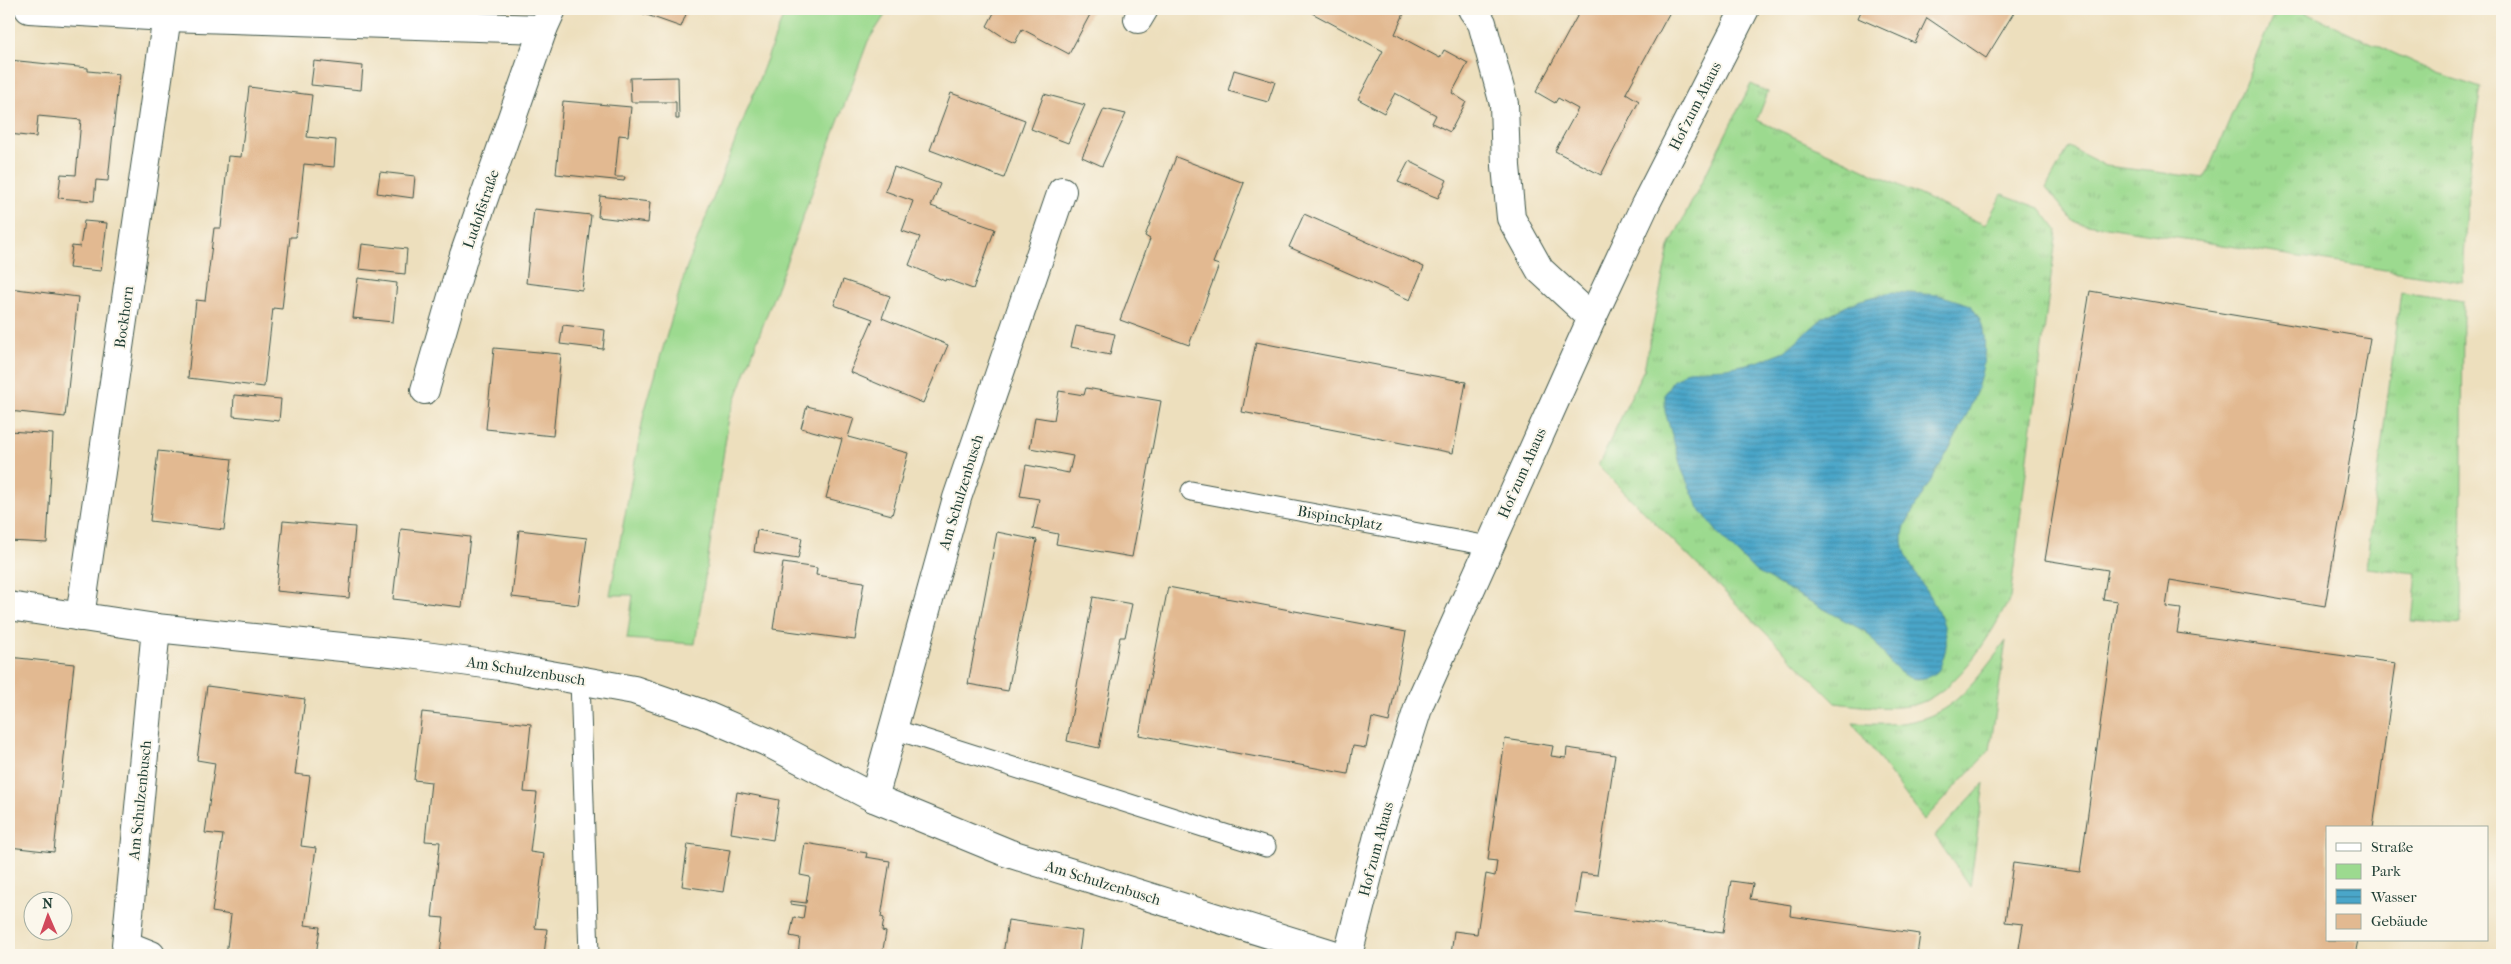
<svg xmlns="http://www.w3.org/2000/svg" width="2511" height="964" font-family="'IM FELL French Canon',serif">
	<style>
		.grass { fill: url(#grass-tufts); stroke: #5e8c62 }
		.park { fill: #9cda8f; stroke: #5e8c62 }
		.water { fill: url(#water-rules); stroke: #34727e }
		.building { fill: #e2b991 }
		.lines { fill: none; stroke-linecap: round; stroke-linejoin: round }
		.service-casing { stroke: #3e5549; stroke-width: 21 }
		.minor-casing { stroke: #3e5549; stroke-width: 30 }
		.service { stroke: #fff; stroke-width: 19 }
		.minor { stroke: #fff; stroke-width: 28 }
		.labels { text-anchor: middle; stroke-width: 4; stroke-linejoin: round; paint-order: stroke }
		.street-label { font-size: 15px; fill: #1f3d34; stroke: #fbf7ec }
	</style>
	<defs>
		<pattern id="grass-tufts" width="24" height="20" patternUnits="userSpaceOnUse" patternTransform="scale(1.25)"><rect width="24" height="20" fill="#9cda8f"/><path d="M3 7l-1-3M5 7V3M7 7l1-3M15 17l-1-3M17 17v-4M19 17l1-3" fill="none" stroke="#86bc7c"/></pattern>
		<pattern id="water-rules" width="6" height="5" patternUnits="userSpaceOnUse" patternTransform="scale(1.25)"><rect width="6" height="5" fill="#4aa6c9"/><path d="M0 2.5h6" fill="none" stroke="#3d88a4"/></pattern>
	</defs>
	<rect width="100%" height="100%" fill="#fbf7ec"/>
	<filter id="ink" filterUnits="userSpaceOnUse"><feTurbulence type="fractalNoise" baseFrequency=".02" numOctaves="2"/><feDisplacementMap in="SourceGraphic" scale="10" xChannelSelector="R" yChannelSelector="G"/><feConvolveMatrix kernelMatrix="1 2 1 2 8 2 1 2 1" color-interpolation-filters="sRGB"/></filter>
	<filter id="wash" filterUnits="userSpaceOnUse"><feTurbulence type="fractalNoise" baseFrequency=".0096" numOctaves="4" result="noise"/><feDisplacementMap in="SourceGraphic" scale="20" xChannelSelector="R" yChannelSelector="G"/><feGaussianBlur stdDeviation="1.12" result="paint"/><feColorMatrix in="noise" values="0 0 0 0 0 0 0 0 0 0 0 0 0 0 0 0 0 1.4 0 .05"/><feComposite in="paint" operator="in"/></filter>
	<g filter="url(#wash)">
		<rect width="100%" height="100%" fill="#eddfbd"/>
		<g class="grass">
			<path d="M 2276,9 L 2298,9 L 2439,74 L 2481,88 C 2469,153 2466,217 2463,282 L 2074,222 L 2046,188 L 2069,147 L 2106,166 L 2205,178 Z"/>
			<path d="M 1751,84 L 1768,92 L 1757,120 L 1985,225 L 2002,194 L 2040,208 L 2057,230 L 2010,598 C 1992,634 1962,683 1925,701 C 1901,712 1861,706 1836,703 L 1598,466 L 1644,369 L 1669,247 Z"/>
			<path d="M 2401,292 L 2463,301 L 2461,625 L 2412,621 L 2417,573 L 2366,568 Z"/>
			<path d="M 2006,641 L 1990,750 L 1924,820 L 1853,723 C 1938,730 1958,706 2006,641 Z"/>
			<path d="M 1984,783 L 1970,887 L 1935,836 Z"/>
		</g>
		<path class="park" d="M 786,9 L 889,9 L 868,41 L 729,417 L 695,644 L 627,639 L 633,595 L 610,595 L 644,413 L 686,269 Z"/>
		<path class="water" d="M 1892,292 L 1939,295 L 1971,305 C 1974,311 1980,318 1982,325 C 1998,388 1935,468 1907,522 C 1885,565 1963,609 1943,658 C 1941,664 1940,671 1934,674 C 1900,693 1886,652 1866,632 L 1756,572 L 1721,537 L 1699,508 L 1682,470 L 1665,411 L 1665,394 L 1672,382 L 1688,370 L 1727,368 L 1757,362 L 1785,351 L 1824,317 L 1857,301 Z"/>
		<g id="blocks">
			<g class="building">
				<path d="M 630,9 L 688,9 L 681,27 Z"/>
				<path d="M 996,9 L 1093,9 L 1069,54 L 1022,29 L 1015,43 L 1008,40 L 987,26 Z"/>
				<path d="M 1314,9 L 1406,9 L 1395,34 L 1440,58 L 1444,50 L 1468,63 L 1452,93 L 1466,102 L 1450,132 L 1432,123 L 1436,115 L 1395,93 L 1384,113 L 1358,99 L 1383,51 L 1312,13 Z"/>
				<path d="M 1581,9 L 1671,10 L 1626,93 L 1639,101 L 1601,175 L 1555,151 L 1578,109 L 1558,98 L 1555,103 L 1536,92 Z"/>
				<path d="M 1862,9 L 2016,9 L 1986,58 L 1927,18 L 1915,43 L 1858,18 Z"/>
				<path d="M 9,60 L 88,68 L 88,71 L 119,74 L 108,181 L 96,180 L 94,201 L 58,198 L 61,174 L 76,175 L 81,120 L 38,116 L 36,137 L 9,134 Z"/>
				<path d="M 314,61 L 363,66 L 361,90 L 311,85 Z"/>
				<path d="M 1234,70 L 1275,82 L 1268,102 L 1228,91 Z"/>
				<path d="M 678,77 L 679,119 L 676,119 L 676,102 L 631,102 L 630,78 Z"/>
				<path d="M 249,87 L 312,95 L 307,137 L 336,140 L 334,167 L 304,164 L 296,237 L 290,237 L 282,309 L 273,308 L 264,387 L 188,378 L 196,300 L 205,301 L 214,228 L 221,228 L 228,156 L 241,157 Z"/>
				<path d="M 951,93 L 1025,120 L 1004,178 L 930,150 Z"/>
				<path d="M 1044,94 L 1085,105 L 1068,143 L 1031,129 Z"/>
				<path d="M 563,101 L 631,107 L 628,136 L 619,135 L 615,177 L 625,177 L 624,181 L 556,174 Z"/>
				<path d="M 1104,109 L 1126,114 L 1102,166 L 1082,157 Z"/>
				<path d="M 1176,157 L 1244,183 L 1213,263 L 1219,265 L 1189,345 L 1120,320 L 1150,239 L 1145,236 Z"/>
				<path d="M 1409,161 L 1447,180 L 1438,198 L 1398,182 Z"/>
				<path d="M 894,167 L 940,184 L 931,206 L 995,229 L 973,289 L 946,279 L 945,281 L 909,265 L 920,237 L 902,231 L 913,201 L 885,191 Z"/>
				<path d="M 380,172 L 415,176 L 413,198 L 377,193 Z"/>
				<path d="M 600,196 L 650,202 L 648,223 L 598,217 Z"/>
				<path d="M 534,209 L 591,215 L 582,290 L 526,283 Z"/>
				<path d="M 1304,214 L 1424,267 L 1410,300 L 1289,247 Z"/>
				<path d="M 84,221 L 107,223 L 101,271 L 69,268 L 72,246 L 80,247 Z"/>
				<path d="M 362,244 L 407,249 L 405,274 L 359,269 Z"/>
				<path d="M 358,278 L 397,283 L 393,322 L 353,318 Z"/>
				<path d="M 843,280 L 890,296 L 882,318 L 948,345 L 923,403 L 850,372 L 873,319 L 834,305 Z"/>
				<path d="M 9,288 L 78,297 L 65,417 L 9,411 Z"/>
				<path d="M 2090,291 L 2370,338 L 2325,606 L 2170,580 L 2166,607 L 2181,609 L 2177,633 L 2396,663 L 2373,828 L 2327,828 L 2327,940 L 2358,940 L 2355,955 L 2018,955 L 2023,924 L 2005,922 L 2013,863 L 2080,872 L 2117,601 L 2103,599 L 2108,570 L 2045,560 Z"/>
				<path d="M 563,325 L 605,330 L 603,349 L 560,344 Z"/>
				<path d="M 1076,326 L 1115,334 L 1110,355 L 1071,347 Z"/>
				<path d="M 1256,342 L 1466,382 L 1453,453 L 1242,412 Z"/>
				<path d="M 494,348 L 561,354 L 553,436 L 486,429 Z"/>
				<path d="M 1086,388 L 1161,401 L 1132,557 L 1056,544 L 1058,534 L 1033,529 L 1039,499 L 1020,496 L 1026,465 L 1069,473 L 1073,456 L 1030,448 L 1035,417 L 1054,420 L 1059,391 L 1084,395 Z"/>
				<path d="M 234,395 L 281,399 L 279,421 L 233,416 Z"/>
				<path d="M 807,406 L 854,418 L 848,437 L 908,453 L 892,515 L 826,498 L 842,439 L 801,428 Z"/>
				<path d="M 9,431 L 53,434 L 47,543 L 9,541 Z"/>
				<path d="M 158,451 L 232,459 L 224,530 L 150,521 Z"/>
				<path d="M 283,521 L 355,527 L 349,598 L 276,591 Z"/>
				<path d="M 401,529 L 470,537 L 462,607 L 393,599 Z"/>
				<path d="M 519,530 L 587,538 L 578,605 L 512,597 Z"/>
				<path d="M 757,530 L 802,538 L 798,559 L 754,552 Z"/>
				<path d="M 997,532 L 1037,540 L 1008,691 L 968,684 Z"/>
				<path d="M 783,563 L 817,568 L 816,575 L 864,582 L 855,640 L 773,629 Z"/>
				<path d="M 1168,587 L 1406,632 L 1389,722 L 1372,718 L 1366,748 L 1353,746 L 1348,774 L 1139,735 Z"/>
				<path d="M 1093,597 L 1132,604 L 1125,637 L 1120,637 L 1099,748 L 1067,741 Z"/>
				<path d="M 9,657 L 74,664 L 54,852 L 9,847 Z"/>
				<path d="M 207,686 L 305,699 L 295,774 L 310,776 L 301,846 L 316,848 L 305,925 L 320,927 L 316,955 L 226,955 L 231,915 L 212,912 L 223,835 L 205,833 L 215,763 L 197,760 Z"/>
				<path d="M 422,712 L 531,724 L 524,792 L 537,793 L 530,852 L 544,854 L 535,928 L 547,929 L 544,955 L 440,955 L 444,918 L 432,917 L 440,842 L 425,841 L 431,782 L 414,780 Z"/>
				<path d="M 1505,739 L 1553,746 L 1551,756 L 1566,758 L 1567,748 L 1615,755 L 1597,875 L 1581,873 L 1575,913 L 1723,933 L 1731,881 L 1753,884 L 1750,899 L 1791,905 L 1790,916 L 1920,934 L 1917,955 L 1451,955 L 1454,931 L 1477,934 L 1486,874 L 1495,876 L 1497,861 L 1488,860 Z"/>
				<path d="M 737,792 L 779,800 L 773,840 L 731,833 Z"/>
				<path d="M 805,843 L 867,853 L 866,857 L 890,861 L 881,917 L 884,918 L 882,931 L 886,932 L 882,955 L 798,955 L 800,938 L 790,936 L 794,917 L 803,919 L 805,906 L 790,904 L 790,901 L 806,903 L 810,877 L 800,875 Z"/>
				<path d="M 688,844 L 730,850 L 723,892 L 682,886 Z"/>
				<path d="M 1008,920 L 1082,931 L 1079,953 L 1087,955 L 1003,955 Z"/>
			</g>
		</g>
	</g>
	<g filter="url(#ink)">
		<use href="#blocks" fill-opacity="0" stroke="#3e5549" stroke-width="1"/>
		<g class="lines">
			<defs>
				<g id="service">
					<path d="M 1191,491 L 1489,546"/>
					<path d="M 580,680 L 589,955"/>
					<path d="M 893,729 L 1266,847"/>
				</g>
				<g id="minor">
					<path d="M 29,9 L 167,17 L 543,29"/>
					<path d="M 1472,9 L 1482,23 L 1504,104 L 1506,166 L 1511,218 L 1540,270 L 1592,318"/>
					<path d="M 1138,19 L 1144,9"/>
					<path d="M 425,390 L 464,255 L 543,29 L 552,9"/>
					<path d="M 9,606 L 156,628 L 410,654 L 500,666 L 634,690 L 700,713 L 767,742 L 874,798 L 1008,853 L 1336,955"/>
					<path d="M 80,617 L 168,9"/>
					<path d="M 874,798 L 957,498 L 1062,191"/>
					<path d="M 151,955 L 126,945 L 156,628"/>
					<path d="M 1348,955 L 1380,828 L 1420,702 L 1592,318 L 1645,205 L 1745,9"/>
				</g>
			</defs>
			<use href="#service" class="service-casing"/>
			<use href="#minor" class="minor-casing"/>
			<use href="#service" class="service"/>
			<use href="#minor" class="minor"/>
		</g>
	</g>
	<g class="labels">
		<g class="street-label">
			<text transform="translate(1695 106) rotate(-63)" y="5">Hof zum Ahaus</text>
			<text transform="translate(481 209) rotate(-71)" y="5">Ludolfstraße</text>
			<text transform="translate(124 317) rotate(-82)" y="5">Bockhorn</text>
			<text transform="translate(1522 473) rotate(-66)" y="5">Hof zum Ahaus</text>
			<text transform="translate(961 492) rotate(-73)" y="5">Am Schulzenbusch</text>
			<text transform="translate(1340 518) rotate(10)" y="5">Bispinckplatz</text>
			<text transform="translate(526 671) rotate(9)" y="5">Am Schulzenbusch</text>
			<text transform="translate(140 800) rotate(-84)" y="5">Am Schulzenbusch</text>
			<text transform="translate(1376 849) rotate(-75)" y="5">Hof zum Ahaus</text>
			<text transform="translate(1103 883) rotate(17)" y="5">Am Schulzenbusch</text>
		</g>
	</g>
	<rect width="2511" height="964" fill="none" stroke="#fbf7ec" stroke-width="30"/>
	<rect x="2326" y="826" width="162" height="115" fill="#fbf7ec" stroke="#a3ada2"/>
	<rect x="2336" y="843" width="25" height="8" fill="#ffffff" stroke="#a3ada2"/>
	<text x="2371" y="852" font-size="15" fill="#1f3d34">Straße</text>
	<rect x="2336" y="864" width="25" height="15" fill="#9cda8f" stroke="#a3ada2"/>
	<text x="2371" y="876" font-size="15" fill="#1f3d34">Park</text>
	<rect x="2336" y="889" width="25" height="15" fill="url(#water-rules)" stroke="#a3ada2"/>
	<text x="2371" y="902" font-size="15" fill="#1f3d34">Wasser</text>
	<rect x="2336" y="914" width="25" height="15" fill="#e2b991" stroke="#a3ada2"/>
	<text x="2371" y="926" font-size="15" fill="#1f3d34">Gebäude</text>
	<g transform="translate(48 916) rotate(358)"><circle r="24" fill="#fbf7ec" stroke="#a3ada2"/>
	<path d="M0-4L9 19L0 12L-9 19Z" fill="#d1495b"/>
	<text y="-8" font-size="14" font-weight="bold" text-anchor="middle" fill="#1f3d34">N</text>
	</g>
</svg>
